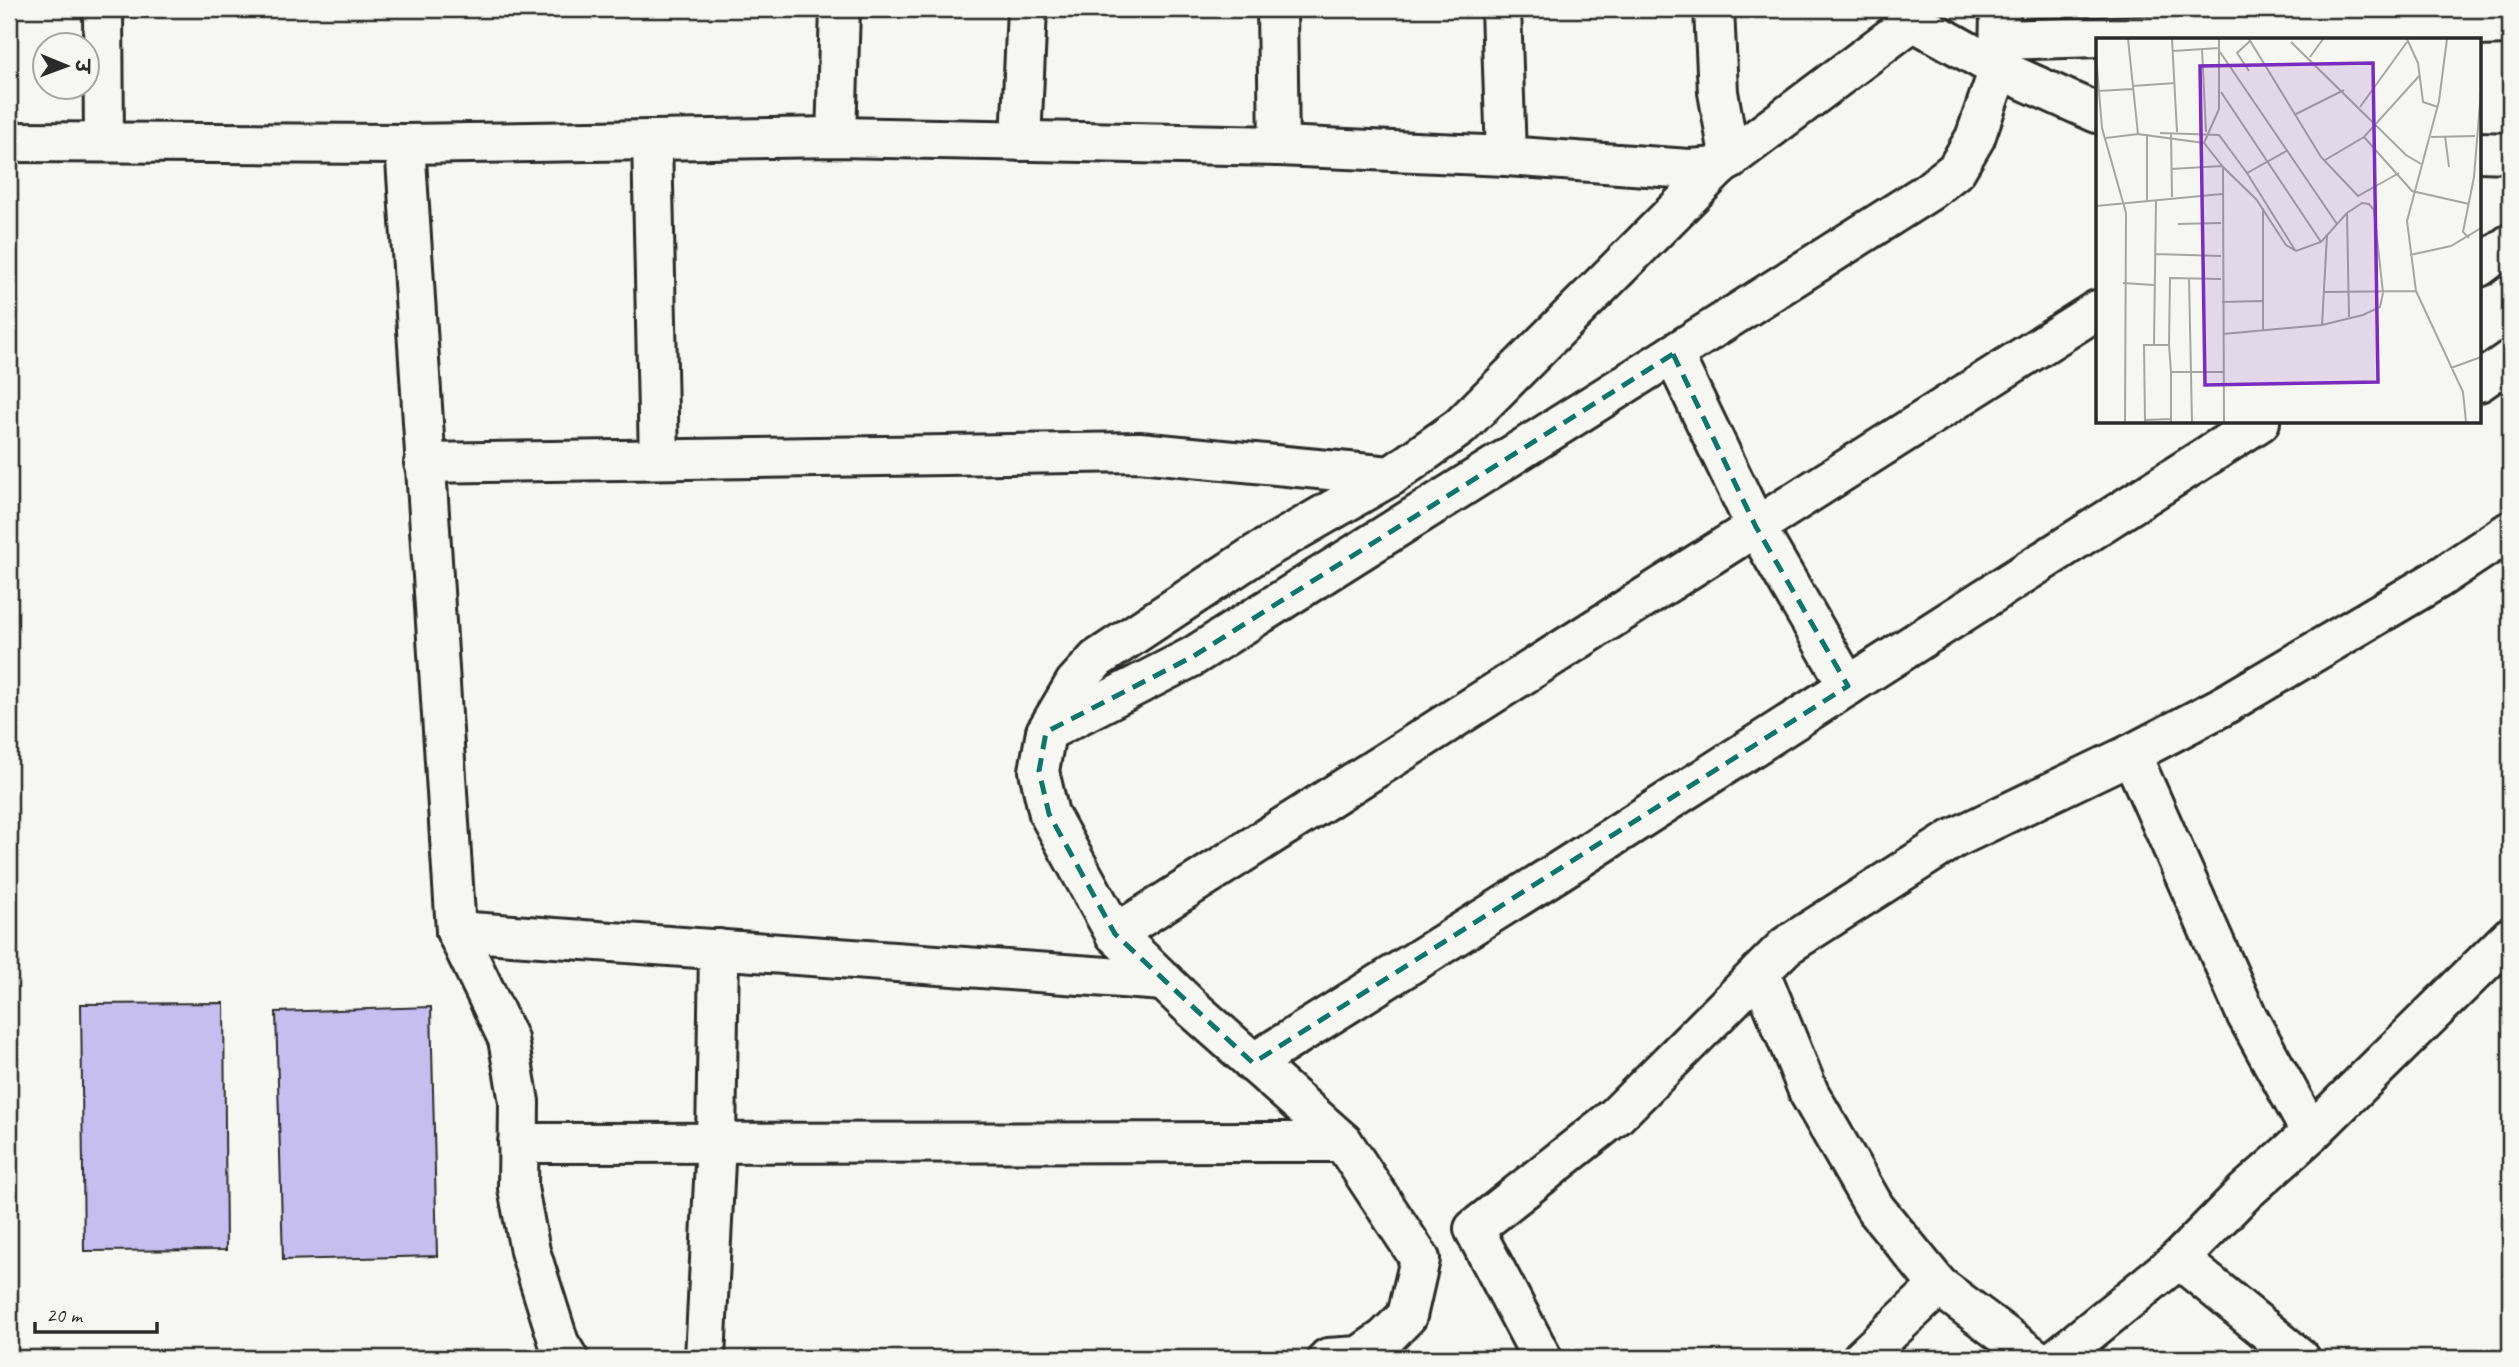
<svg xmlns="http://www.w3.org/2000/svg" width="2519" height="1367" font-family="Caveat,'Playpen Sans Deva',sans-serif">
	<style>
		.building { fill: #c7bef0; stroke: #2b2b2b; stroke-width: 2 }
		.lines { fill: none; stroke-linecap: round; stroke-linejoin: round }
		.minor-casing { stroke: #2b2b2b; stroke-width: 44 }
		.minor { stroke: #f6f6f2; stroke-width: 38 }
		.marked { fill: none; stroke: #0f766e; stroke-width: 5; stroke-dasharray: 14 9; stroke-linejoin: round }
		.inset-road { fill: none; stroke: #a5a5a2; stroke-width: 2 }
		.view { fill: #7b2cbf; fill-opacity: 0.15; stroke: #7b2cbf; stroke-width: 3.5 }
		.inset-edge { fill: none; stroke: #2b2b2b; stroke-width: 3.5 }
	</style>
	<rect width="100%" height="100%" fill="#f6f6f2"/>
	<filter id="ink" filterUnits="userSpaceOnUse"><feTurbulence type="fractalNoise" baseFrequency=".0143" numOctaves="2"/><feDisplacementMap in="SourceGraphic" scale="14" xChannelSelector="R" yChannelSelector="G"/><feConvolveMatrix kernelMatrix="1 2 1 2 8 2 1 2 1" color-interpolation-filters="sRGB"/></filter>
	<g filter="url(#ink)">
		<g class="building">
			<path d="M 224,1003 L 226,1250 L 84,1251 L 81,1004 Z"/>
			<path d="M 431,1007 L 437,1256 L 283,1260 L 276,1012 Z"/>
		</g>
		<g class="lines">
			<defs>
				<g id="minor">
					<path d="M 103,9 L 104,142"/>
					<path d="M 1277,9 L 1279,146"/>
					<path d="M 1501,9 L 1506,156"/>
					<path d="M 1714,9 L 1718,92 L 1730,160"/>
					<path d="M 1913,21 L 1999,69 L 2097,113"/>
					<path d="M 2000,40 L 2510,25"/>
					<path d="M 836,137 L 840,9"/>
					<path d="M 652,140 L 659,459"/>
					<path d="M 1021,141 L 1027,9"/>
					<path d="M 9,142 L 405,144 L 836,137 L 1279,146 L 1506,156 L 1689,169 L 1719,167 L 1913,21 L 1918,9"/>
					<path d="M 405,144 L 456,931 L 508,1039 L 519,1102 L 518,1188 L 530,1251 L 559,1343 L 568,1358"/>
					<path d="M 2479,152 L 2510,153"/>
					<path d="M 2479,267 L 2510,244"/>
					<path d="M 2479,382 L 2510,360"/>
					<path d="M 424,463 L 1139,452 L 1391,476"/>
					<path d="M 1848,686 L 1756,527 L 1673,354 L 1928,192 L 1956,170 L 1975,138 L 1999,69 L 2000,9"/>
					<path d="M 1046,732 L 1192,657 L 1673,354"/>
					<path d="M 2131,754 L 2247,1016 L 2311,1133"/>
					<path d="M 456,931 L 1164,981"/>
					<path d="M 1115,934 L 2097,310"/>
					<path d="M 1760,972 L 1809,1093 L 1875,1208 L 1939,1286 L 2035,1358"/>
					<path d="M 1253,1063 L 1553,875 L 2260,422"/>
					<path d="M 518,1143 L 1343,1142"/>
					<path d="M 2179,1259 L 2300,1358"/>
					<path d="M 705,1358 L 716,1142 L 719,949"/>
					<path d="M 1328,1358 L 1359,1356 L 1385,1338 L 1407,1316 L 1420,1259 L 1343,1142 L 1192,1008 L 1115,934 L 1049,814 L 1039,771 L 1046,732 L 1075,683 L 1097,659 L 1256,554 L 1391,476 L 1460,427 L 1719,167"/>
					<path d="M 1542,1358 L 1474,1229 L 1616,1116 L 1786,946 L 1953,839 L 2131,754 L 2221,707 L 2438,579 L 2510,531"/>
					<path d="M 1862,1358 L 1939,1286"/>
					<path d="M 2057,1358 L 2179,1259 L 2245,1192 L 2311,1133 L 2510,937"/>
				</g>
			</defs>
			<use href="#minor" class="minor-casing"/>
			<use href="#minor" class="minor"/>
		</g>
	</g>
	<path class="marked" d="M 1673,354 L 1756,527 L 1848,686 L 1253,1063 L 1115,934 L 1049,814 L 1039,771 L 1046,732 L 1192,657 Z"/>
	<g transform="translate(2096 38)">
		<rect width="385" height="385" fill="#f6f6f2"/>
		<path class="inset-road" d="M 32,1 L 42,96 L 108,105 L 127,129 L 128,384M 76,1 L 81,94M 153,1 L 225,119 L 262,158 L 303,135M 311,1 L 322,25 L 327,64 L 342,69M 195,4 L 310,117 L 325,126M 106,11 L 110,94M 77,13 L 123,10M 124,14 L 241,186M 0,17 L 6,90 L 30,175 L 29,384M 214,19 L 227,1M 153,33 L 141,15 L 154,3M 37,48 L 79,45M 2,53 L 37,51M 125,54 L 225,204M 264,69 L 311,4M 200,76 L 248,52M 64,95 L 123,97 L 151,135 L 192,112M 75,95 L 76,159M 349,98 L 353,129M 268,99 L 316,153 L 373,166M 335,99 L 379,98M 10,100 L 42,96M 108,105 L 123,71 L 123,1M 229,122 L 268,99 L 324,37M 75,131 L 126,128M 151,135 L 199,212M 51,162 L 51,96M 0,168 L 126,156M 167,170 L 167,292M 251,175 L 253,279M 82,186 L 125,185M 373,200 L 367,194 L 378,139 L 385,53M 59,216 L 125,218M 314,217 L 355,208 L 385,190M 93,240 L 96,384M 125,241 L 74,240 L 73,307 L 75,334 L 127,334M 27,245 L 58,247M 320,253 L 367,354 L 370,384M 228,254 L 320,253 L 311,183 L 343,63 L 351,1M 126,264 L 166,263M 226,287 L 231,198M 127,296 L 226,287 L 267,277 L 284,269 L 287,255 L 278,172 L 273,166 L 266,165 L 251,175 L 225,204 L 200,213 L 190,207 L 160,161 L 127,129M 58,307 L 60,162M 355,330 L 385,319M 75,334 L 75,384M 49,382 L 75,381M 49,384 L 48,307 L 73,307"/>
		<path class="view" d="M 277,25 L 282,344 L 109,347 L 104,28 Z"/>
		<rect width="385" height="385" class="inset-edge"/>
	</g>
	<rect width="2519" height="1367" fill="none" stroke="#f6f6f2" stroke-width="35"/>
	<rect x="18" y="18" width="2484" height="1332" fill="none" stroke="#2b2b2b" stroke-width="2.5" filter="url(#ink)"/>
	<g transform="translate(66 66) rotate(91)"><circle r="33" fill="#f6f6f2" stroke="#a5a5a2" stroke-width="2"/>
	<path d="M0-5L12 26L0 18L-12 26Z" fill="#2b2b2b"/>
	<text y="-10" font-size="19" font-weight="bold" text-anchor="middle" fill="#2b2b2b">उ</text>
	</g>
	<path d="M35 1322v10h122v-10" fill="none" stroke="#2b2b2b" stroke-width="3.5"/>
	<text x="46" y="1322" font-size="21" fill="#2b2b2b" stroke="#f6f6f2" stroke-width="5" paint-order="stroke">20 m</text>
</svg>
